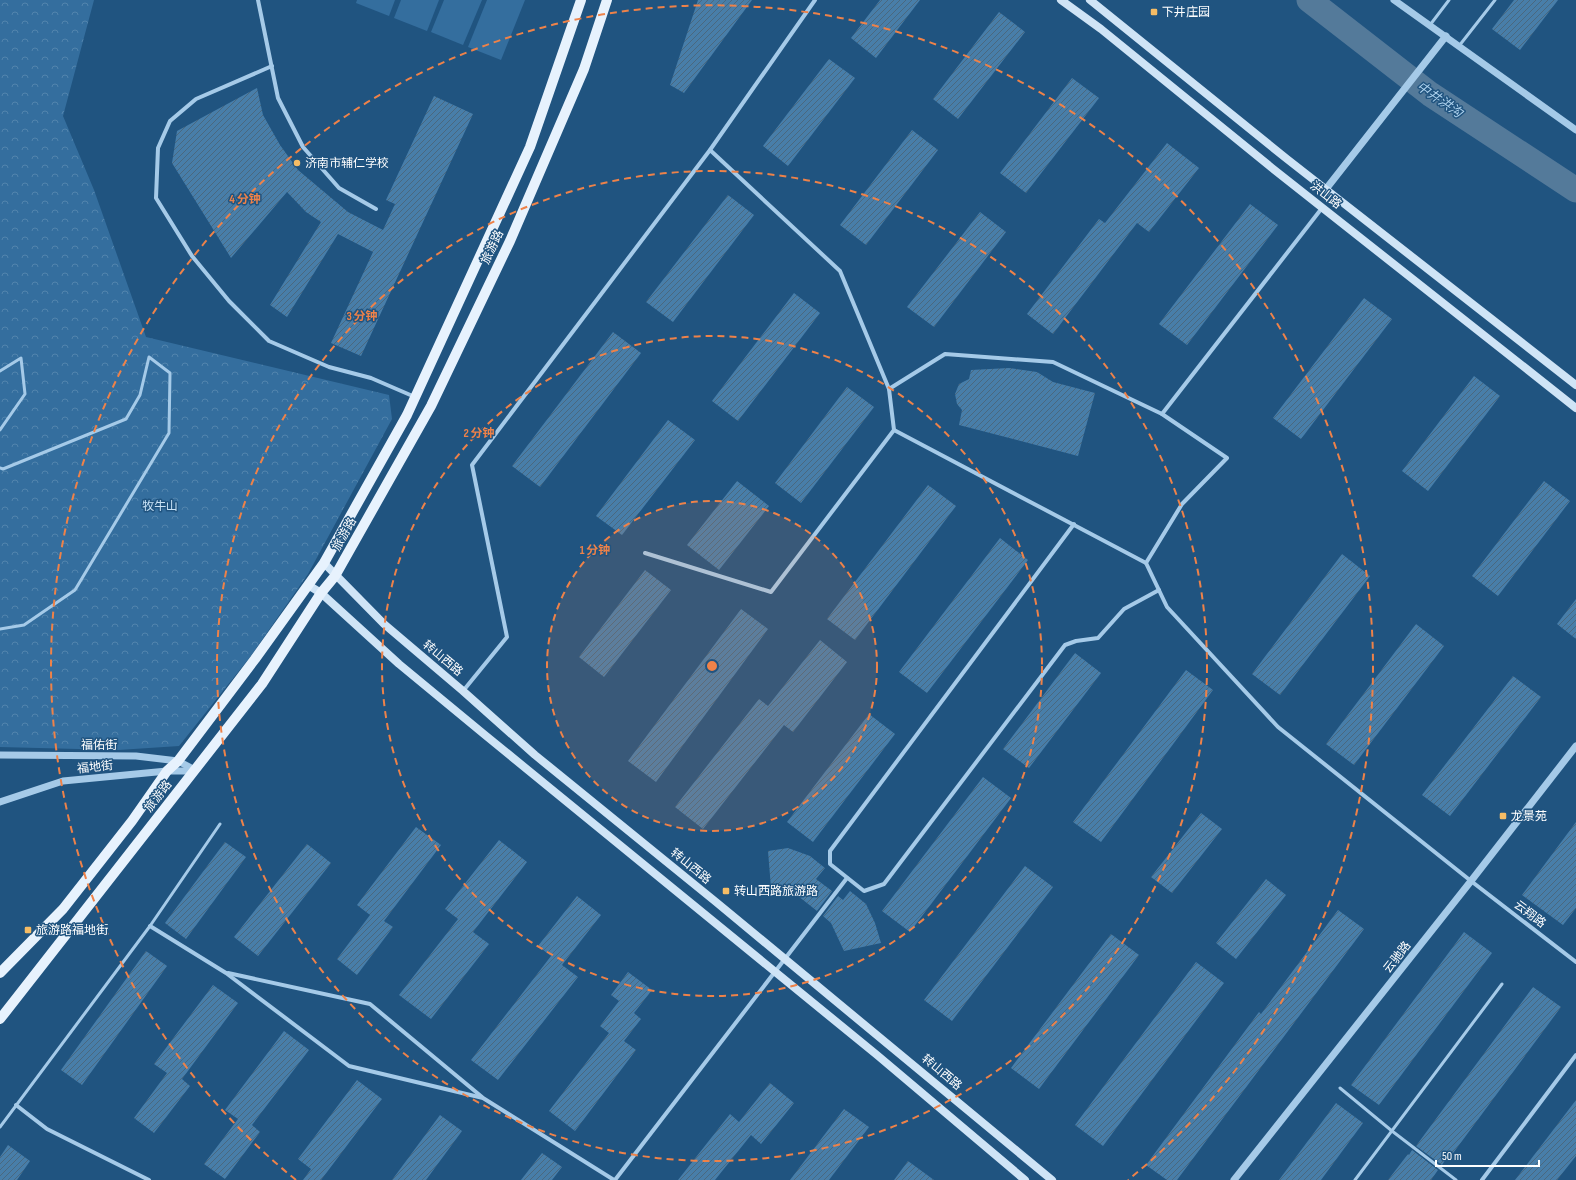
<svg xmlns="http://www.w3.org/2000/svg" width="1576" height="1180" font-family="'Sofia Sans Condensed','Noto Sans SC',sans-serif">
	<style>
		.forest { fill: url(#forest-crowns) }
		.park { fill: #346e9e }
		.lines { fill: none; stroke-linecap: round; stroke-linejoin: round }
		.river { stroke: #547a9a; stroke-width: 25 }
		.building { fill: url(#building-hatch) }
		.service { stroke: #a5cae8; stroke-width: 3 }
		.minor { stroke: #a5cae8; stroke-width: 4 }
		.tertiary { stroke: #a5cae8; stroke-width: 7 }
		.secondary { stroke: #cfe4f6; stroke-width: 8 }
		.primary { stroke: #e7f2fd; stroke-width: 10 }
		.ring { fill: none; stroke: #ee8249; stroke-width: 2; stroke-dasharray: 7 5 }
		.poi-dot { fill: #f5bc65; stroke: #205480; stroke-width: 1.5 }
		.labels { text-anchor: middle; stroke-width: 3; stroke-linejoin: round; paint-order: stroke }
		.poi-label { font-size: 12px; fill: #fff; stroke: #205480; text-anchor: start }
		.street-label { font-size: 12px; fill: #fff; stroke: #205480 }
		.park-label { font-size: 12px; fill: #c9e2f6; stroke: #205480 }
		.water-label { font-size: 13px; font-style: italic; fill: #b0d4ef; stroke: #205480 }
		.centre { fill: #ee8249; stroke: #205480; stroke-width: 2 }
		.ring-label { font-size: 12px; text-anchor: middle; font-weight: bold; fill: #ee8249; stroke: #205480; stroke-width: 3; stroke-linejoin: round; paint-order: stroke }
	</style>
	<defs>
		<pattern id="forest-crowns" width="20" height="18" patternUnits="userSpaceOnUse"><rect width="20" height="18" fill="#346e9e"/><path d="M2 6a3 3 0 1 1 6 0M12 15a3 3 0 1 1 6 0" fill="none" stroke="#5284ad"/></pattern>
		<pattern id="building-hatch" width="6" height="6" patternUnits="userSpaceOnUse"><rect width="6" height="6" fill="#487ea9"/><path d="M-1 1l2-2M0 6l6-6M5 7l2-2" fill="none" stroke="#4a687f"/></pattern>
	</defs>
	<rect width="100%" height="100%" fill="#205480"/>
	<path class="forest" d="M 0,0 L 94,0 L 63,116 L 94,190 L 146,337 L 389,395 L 392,419 L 308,574 L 250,657 L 179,746 L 118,750 L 0,747 Z"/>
	<g class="park">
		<path d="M 357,0 L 395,0 L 389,16 L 356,3 Z"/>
		<path d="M 401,0 L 439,0 L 427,31 L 394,18 Z"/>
		<path d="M 444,0 L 482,0 L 463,45 L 431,32 Z"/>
		<path d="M 487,0 L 525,0 L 501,60 L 468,47 Z"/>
	</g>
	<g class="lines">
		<path class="river" d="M 1309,0 L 1430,94 L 1576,190"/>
	</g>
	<g class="building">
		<path d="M 698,0 L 752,0 L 684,93 L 670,85 Z"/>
		<path d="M 880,0 L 920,0 L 876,58 L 851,38 Z"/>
		<path d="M 1514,0 L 1558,0 L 1520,50 L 1492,29 Z"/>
		<path d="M 999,12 L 1025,32 L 958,119 L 933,99 Z"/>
		<path d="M 829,59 L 855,78 L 788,166 L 763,146 Z"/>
		<path d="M 1072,78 L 1099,98 L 1026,193 L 1000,173 Z"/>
		<path d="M 257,88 L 263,115 L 280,145 L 298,170 L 348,212 L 383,230 L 395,204 L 386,200 L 434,96 L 473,114 L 361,356 L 331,343 L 373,252 L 338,234 L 287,317 L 270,305 L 321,222 L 306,212 L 287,192 L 231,258 L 172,163 L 177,131 Z"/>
		<path d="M 912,130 L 938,150 L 866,245 L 840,225 Z"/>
		<path d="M 1167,143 L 1199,168 L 1149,232 L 1137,223 L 1053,334 L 1027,314 L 1099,219 L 1105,223 Z"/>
		<path d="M 728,195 L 754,215 L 673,322 L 646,302 Z"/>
		<path d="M 1250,204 L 1278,225 L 1187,345 L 1159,324 Z"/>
		<path d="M 980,212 L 1006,232 L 934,327 L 907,307 Z"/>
		<path d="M 794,293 L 820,313 L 738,421 L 712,401 Z"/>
		<path d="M 1364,298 L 1392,319 L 1301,439 L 1273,418 Z"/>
		<path d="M 613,332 L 641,353 L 540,487 L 512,466 Z"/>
		<path d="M 1009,368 L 1037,372 L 1053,382 L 1095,393 L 1078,456 L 959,425 L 962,410 L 957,404 L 955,394 L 959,384 L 969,379 L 971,370 Z"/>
		<path d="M 1474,376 L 1500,396 L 1428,491 L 1402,471 Z"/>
		<path d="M 847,387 L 874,407 L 801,503 L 775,483 Z"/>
		<path d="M 668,420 L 695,440 L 622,535 L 596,516 Z"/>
		<path d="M 737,481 L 769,506 L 719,570 L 687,545 Z"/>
		<path d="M 1544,481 L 1570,501 L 1498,596 L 1472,576 Z"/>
		<path d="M 928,485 L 956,506 L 855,640 L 827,619 Z"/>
		<path d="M 1000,538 L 1028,560 L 927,693 L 899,672 Z"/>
		<path d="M 1342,554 L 1370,576 L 1280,695 L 1252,674 Z"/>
		<path d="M 645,570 L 671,590 L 604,677 L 579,657 Z"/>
		<path d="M 1576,599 L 1576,639 L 1557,624 Z"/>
		<path d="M 741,609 L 768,629 L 656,782 L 628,761 Z"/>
		<path d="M 1416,624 L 1444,646 L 1354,765 L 1326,744 Z"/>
		<path d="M 820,640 L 847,662 L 793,732 L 784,725 L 703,829 L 675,807 L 759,699 L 768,706 Z"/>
		<path d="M 1075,653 L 1101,673 L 1029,768 L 1003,749 Z"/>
		<path d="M 1186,670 L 1213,690 L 1101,842 L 1073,822 Z"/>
		<path d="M 1513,676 L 1541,697 L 1450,816 L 1422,795 Z"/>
		<path d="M 869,714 L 895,734 L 813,842 L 787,822 Z"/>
		<path d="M 983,777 L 1011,798 L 910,932 L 882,911 Z"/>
		<path d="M 1201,813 L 1222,829 L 1172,893 L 1151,877 Z"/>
		<path d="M 1576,822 L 1576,908 L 1563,925 L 1522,895 Z"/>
		<path d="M 416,827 L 441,845 L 384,921 L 393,927 L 357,975 L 337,959 L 370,915 L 357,905 Z"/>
		<path d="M 499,840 L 527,862 L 473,932 L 489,944 L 431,1019 L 399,995 L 458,919 L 445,909 Z"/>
		<path d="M 225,842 L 246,857 L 186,939 L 165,923 Z"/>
		<path d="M 307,844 L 331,863 L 258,956 L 234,937 Z"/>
		<path d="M 788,848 L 810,856 L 825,868 L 816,879 L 832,891 L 817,911 L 793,892 L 771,888 L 768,851 Z"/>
		<path d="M 1025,866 L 1053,887 L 952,1021 L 924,1000 Z"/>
		<path d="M 1266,879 L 1286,895 L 1236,959 L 1216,943 Z"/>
		<path d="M 850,891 L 866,904 L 875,923 L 881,943 L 844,951 L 831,923 L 823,916 L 838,896 L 843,900 Z"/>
		<path d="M 577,896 L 601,915 L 562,965 L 578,977 L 498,1080 L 471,1060 L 551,956 L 538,946 Z"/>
		<path d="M 1338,910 L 1364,929 L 1177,1180 L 1167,1180 L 1146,1165 L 1259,1012 L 1261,1014 Z"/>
		<path d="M 1464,932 L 1492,953 L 1379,1105 L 1351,1085 Z"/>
		<path d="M 1111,934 L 1139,955 L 1039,1089 L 1011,1068 Z"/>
		<path d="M 146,951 L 167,966 L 82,1085 L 61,1070 Z"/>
		<path d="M 1196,962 L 1224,983 L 1103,1146 L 1075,1125 Z"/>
		<path d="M 628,972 L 652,990 L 634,1013 L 641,1019 L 624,1041 L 636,1050 L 575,1131 L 549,1111 L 609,1033 L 600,1026 L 619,1001 L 611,995 Z"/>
		<path d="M 213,985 L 238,1003 L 182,1079 L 190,1086 L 154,1133 L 134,1118 L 167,1073 L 154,1064 Z"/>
		<path d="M 1533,987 L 1561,1007 L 1448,1160 L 1446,1159 L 1442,1165 L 1416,1146 Z"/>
		<path d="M 284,1031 L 309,1050 L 252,1125 L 260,1132 L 225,1179 L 204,1164 L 238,1119 L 225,1110 Z"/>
		<path d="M 357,1080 L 382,1099 L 321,1180 L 303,1180 L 311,1169 L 298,1159 Z"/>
		<path d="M 770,1083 L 794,1103 L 761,1144 L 751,1135 L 715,1180 L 678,1180 L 730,1114 L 739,1122 Z"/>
		<path d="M 1576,1100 L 1576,1156 L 1557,1180 L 1515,1180 Z"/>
		<path d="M 1336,1103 L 1363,1123 L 1321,1180 L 1279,1180 Z"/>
		<path d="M 844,1109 L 869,1127 L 829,1180 L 790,1180 Z"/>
		<path d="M 440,1115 L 462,1131 L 426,1180 L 392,1180 Z"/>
		<path d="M 8,1145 L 30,1161 L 17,1180 L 0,1180 L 0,1157 Z"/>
		<path d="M 1412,1150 L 1438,1170 L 1431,1180 L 1388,1180 L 1408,1154 L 1409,1155 Z"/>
		<path d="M 542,1153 L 562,1167 L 552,1180 L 521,1180 Z"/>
		<path d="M 908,1161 L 934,1180 L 894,1180 Z"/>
	</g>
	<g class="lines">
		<g class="service">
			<path d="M 1430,25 L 1449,0"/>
			<path d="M 1459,46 L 1495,0"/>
			<path d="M 0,371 L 21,358 L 25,394 L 0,430"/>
			<path d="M 0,468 L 3,469 L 126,419 L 140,395 L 149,357 L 170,373 L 169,433 L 75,590 L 24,625 L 0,629"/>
			<path d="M 1340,1088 L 1392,1131 L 1456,1180"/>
			<path d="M 0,1127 L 150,926 L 220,824"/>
			<path d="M 1355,1180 L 1502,984"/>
		</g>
		<g class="minor">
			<path d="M 258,0 L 278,98 L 303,147 L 339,188 L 376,209"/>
			<path d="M 272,66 L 196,99 L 170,121 L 158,148 L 156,198 L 192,256 L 229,301 L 269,341 L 329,367 L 371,378 L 415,397"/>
			<path d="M 710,150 L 840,271 L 889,389 L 945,354 L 1053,362 L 1162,414 L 1322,208"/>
			<path d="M 894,430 L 1146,563 L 1182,504 L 1227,458 L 1162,414"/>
			<path d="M 1074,524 L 830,851 L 830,864 L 864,891 L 884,884 L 1065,645 L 1076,641 L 1098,638 L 1124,609 L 1159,590"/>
			<path d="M 645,553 L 771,592 L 894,430 L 889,389"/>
			<path d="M 1146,563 L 1167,607 L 1278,727 L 1471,881 L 1576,962"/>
			<path d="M 463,691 L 507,637 L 472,465 L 710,150 L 815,0"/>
			<path d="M 150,926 L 226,973 L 349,1066 L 483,1098 L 614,1180"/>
			<path d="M 228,973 L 370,1004 L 482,1097"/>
			<path d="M 16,1105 L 47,1129 L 149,1180"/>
			<path d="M 615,1180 L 847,878"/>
			<path d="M 1482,1180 L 1576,1055"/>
		</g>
		<g class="tertiary">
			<path d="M 1394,0 L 1576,130"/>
			<path d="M 1326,189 L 1446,36"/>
			<path d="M 0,755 L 136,756 L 178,761 L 195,770"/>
			<path d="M 0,802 L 63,781 L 167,771 L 195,771"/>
			<path d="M 1234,1180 L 1471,881 L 1576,746"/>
		</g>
		<g class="secondary">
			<path d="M 1061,0 L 1101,29 L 1272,168 L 1576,408"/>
			<path d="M 1090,0 L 1287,159 L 1576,385"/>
			<path d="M 324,563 L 384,624 L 463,691 L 535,755 L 716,902 L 1052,1180"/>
			<path d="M 308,585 L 321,593 L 399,664 L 485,735 L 877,1055 L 1025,1180"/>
		</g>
		<g class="primary">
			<path d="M 0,973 L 63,909 L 132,821 L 167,771 L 178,761 L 255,659 L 324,563 L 407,415 L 530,147 L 581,0"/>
			<path d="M 0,1019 L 262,684 L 321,593 L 335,576 L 431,406 L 510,241 L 584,69 L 607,0"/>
		</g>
	</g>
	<circle cx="712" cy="666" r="165" fill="#ee8249" fill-opacity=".12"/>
	<g class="ring">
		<circle cx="712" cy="666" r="165"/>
		<circle cx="712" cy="666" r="330"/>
		<circle cx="712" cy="666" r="495"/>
		<path d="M296 1180A661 661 0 1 1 1128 1180"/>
	</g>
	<g class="poi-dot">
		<rect x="1150" y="8" width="8" height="8" rx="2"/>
		<circle cx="297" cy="163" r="4"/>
		<rect x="1499" y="812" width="8" height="8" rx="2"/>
		<rect x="722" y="887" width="8" height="8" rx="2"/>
		<rect x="24" y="926" width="8" height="8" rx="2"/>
	</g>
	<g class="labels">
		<g class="poi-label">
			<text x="1162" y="16">下井庄园</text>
			<text x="305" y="167">济南市辅仁学校</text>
			<text x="1511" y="820">龙景苑</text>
			<text x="734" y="895">转山西路旅游路</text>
			<text x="36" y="934">旅游路福地街</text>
		</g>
		<g class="street-label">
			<text transform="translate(1326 195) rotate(38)" y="4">洪山路</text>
			<text transform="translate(492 247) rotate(-65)" y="4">旅游路</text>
			<text transform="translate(344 534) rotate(-61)" y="4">旅游路</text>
			<text transform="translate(443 658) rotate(40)" y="4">转山西路</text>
			<text x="99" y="749">福佑街</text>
			<text transform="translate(95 767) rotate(-6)" y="4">福地街</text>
			<text transform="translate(158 796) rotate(-52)" y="4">旅游路</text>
			<text transform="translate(691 866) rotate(39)" y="4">转山西路</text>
			<text transform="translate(1530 914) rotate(37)" y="4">云翔路</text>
			<text transform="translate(1397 957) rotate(-52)" y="4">云驰路</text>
			<text transform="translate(942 1072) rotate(40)" y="4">转山西路</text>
		</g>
		<g class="park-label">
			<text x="160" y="510">牧牛山</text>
		</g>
		<g class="water-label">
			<text transform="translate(1440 99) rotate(35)" y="5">中井洪沟</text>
		</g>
	</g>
	<circle cx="712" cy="666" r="6" class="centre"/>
	<g class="ring-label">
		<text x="245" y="203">4 分钟</text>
		<text x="362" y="320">3 分钟</text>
		<text x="479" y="437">2 分钟</text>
		<text x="595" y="554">1 分钟</text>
	</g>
	<path d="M1436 1160v6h103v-6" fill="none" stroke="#ffffff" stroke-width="2"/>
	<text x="1442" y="1160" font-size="12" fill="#ffffff" stroke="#205480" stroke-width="3" paint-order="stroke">50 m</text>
</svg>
